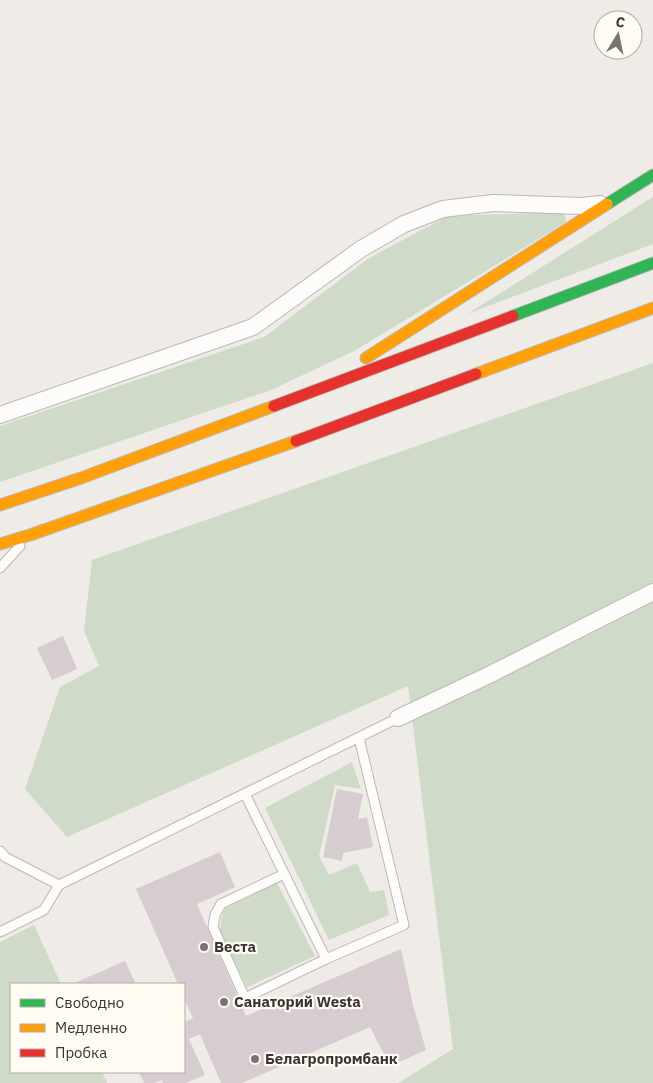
<svg xmlns="http://www.w3.org/2000/svg" width="653" height="1083" font-family="'IBM Plex Sans',sans-serif">
	<style>
		.green { fill: #cfdac9 }
		.building { fill: #d7cccf }
		.lines { fill: none; stroke-linecap: round; stroke-linejoin: round }
		.lane-casing { stroke: #bbb8b4; stroke-width: 11 }
		.street-casing { stroke: #bbb8b4; stroke-width: 18 }
		.fast-casing { stroke: #bbb8b4; stroke-width: 13 }
		.slow-casing { stroke: #bbb8b4; stroke-width: 13 }
		.jam-casing { stroke: #bbb8b4; stroke-width: 13 }
		.lane { stroke: #fdfcfb; stroke-width: 9 }
		.street { stroke: #fdfcfb; stroke-width: 16 }
		.fast { stroke: #30b455; stroke-width: 11 }
		.slow { stroke: #ff9f0a; stroke-width: 11 }
		.jam { stroke: #e5322d; stroke-width: 11 }
		.poi-dot { fill: #787571; stroke: #fffaf2; stroke-width: 2 }
		.labels { text-anchor: middle; stroke-width: 4.5; stroke-linejoin: round; paint-order: stroke }
		.poi-label { font-size: 15px; font-weight: bold; fill: #383632; stroke: #fffaf2; text-anchor: start }
	</style>
	<rect width="100%" height="100%" fill="#efebe6"/>
	<g class="green">
		<path d="M 653,197 L 653,244 L 467,314 Z"/>
		<path d="M 564,212 L 566,222 L 356,350 L 271,390 L 0,482 L 0,426 L 264,337 L 369,258 L 448,216 Z"/>
		<path d="M 653,363 L 653,1083 L 398,1083 L 453,1049 L 408,686 L 67,837 L 25,789 L 60,687 L 99,666 L 84,631 L 92,560 Z"/>
		<path d="M 352,762 L 361,789 L 335,785 L 319,856 L 329,875 L 357,863 L 370,892 L 384,890 L 389,915 L 329,940 L 265,808 Z"/>
		<path d="M 277,883 L 315,956 L 247,987 L 220,932 L 221,918 L 225,909 Z"/>
		<path d="M 34,925 L 61,984 L 11,984 L 11,1072 L 102,1072 L 107,1083 L 0,1083 L 0,942 Z"/>
	</g>
	<g class="building">
		<path d="M 63,636 L 77,669 L 52,680 L 37,648 Z"/>
		<path d="M 337,789 L 363,794 L 358,819 L 367,817 L 373,847 L 343,853 L 342,861 L 323,857 Z"/>
		<path d="M 220,852 L 235,887 L 197,904 L 246,1016 L 401,949 L 413,1005 L 426,1050 L 390,1066 L 370,1027 L 242,1083 L 221,1083 L 200,1034 L 189,1039 L 205,1075 L 186,1083 L 163,1083 L 162,1080 L 154,1083 L 144,1083 L 139,1072 L 184,1072 L 184,1022 L 193,1018 L 184,998 L 184,984 L 178,984 L 136,889 Z"/>
		<path d="M 125,961 L 136,984 L 72,984 Z"/>
	</g>
	<g class="lines">
		<defs>
			<g id="lane">
				<path d="M 0,568 L 20,546"/>
				<path d="M 245,794 L 326,959 L 404,925 L 359,738"/>
				<path d="M 0,851 L 5,857 L 59,885"/>
				<path d="M 284,874 L 221,904 L 215,915 L 213,927 L 245,998 L 326,959"/>
				<path d="M 0,932 L 44,910 L 59,885 L 398,718"/>
			</g>
			<g id="street">
				<path d="M 0,415 L 253,327 L 361,249 L 404,224 L 443,209 L 493,203 L 582,206 L 600,204"/>
				<path d="M 398,718 L 491,674 L 653,592"/>
			</g>
			<g id="fast">
				<path d="M 607,204 L 653,175"/>
				<path d="M 513,316 L 653,263"/>
			</g>
			<g id="slow">
				<path d="M 366,358 L 607,204"/>
				<path d="M 476,374 L 653,308"/>
				<path d="M 0,505 L 81,478 L 274,406"/>
				<path d="M 0,544 L 30,535 L 296,441"/>
			</g>
			<g id="jam">
				<path d="M 274,406 L 513,316"/>
				<path d="M 296,441 L 476,374"/>
			</g>
		</defs>
		<use href="#lane" class="lane-casing"/>
		<use href="#street" class="street-casing"/>
		<use href="#fast" class="fast-casing"/>
		<use href="#slow" class="slow-casing"/>
		<use href="#jam" class="jam-casing"/>
		<use href="#lane" class="lane"/>
		<use href="#street" class="street"/>
		<use href="#fast" class="fast"/>
		<use href="#slow" class="slow"/>
		<use href="#jam" class="jam"/>
	</g>
	<g class="poi-dot">
		<circle cx="204" cy="947" r="5"/>
		<circle cx="224" cy="1002" r="5"/>
		<circle cx="255" cy="1059" r="5"/>
	</g>
	<g class="labels">
		<g class="poi-label">
			<text x="214" y="952">Веста</text>
			<text x="234" y="1007">Санаторий Westa</text>
			<text x="265" y="1064">Белагропромбанк</text>
		</g>
	</g>
	<rect x="10" y="983" width="175" height="90" fill="#fffaf2" stroke="#afaca5"/>
	<rect x="20" y="999" width="25" height="8" fill="#30b455" stroke="#afaca5"/>
	<text x="55" y="1008" font-size="15" fill="#383632">Свободно</text>
	<rect x="20" y="1024" width="25" height="8" fill="#ff9f0a" stroke="#afaca5"/>
	<text x="55" y="1033" font-size="15" fill="#383632">Медленно</text>
	<rect x="20" y="1049" width="25" height="8" fill="#e5322d" stroke="#afaca5"/>
	<text x="55" y="1058" font-size="15" fill="#383632">Пробка</text>
	<g transform="translate(618 35) rotate(10)"><circle r="24" fill="#fffaf2" stroke="#afaca5"/>
	<path d="M0-4L9 19L0 12L-9 19Z" fill="#787571"/>
	<text y="-8" font-size="14" font-weight="bold" text-anchor="middle" fill="#383632">С</text>
	</g>
</svg>
